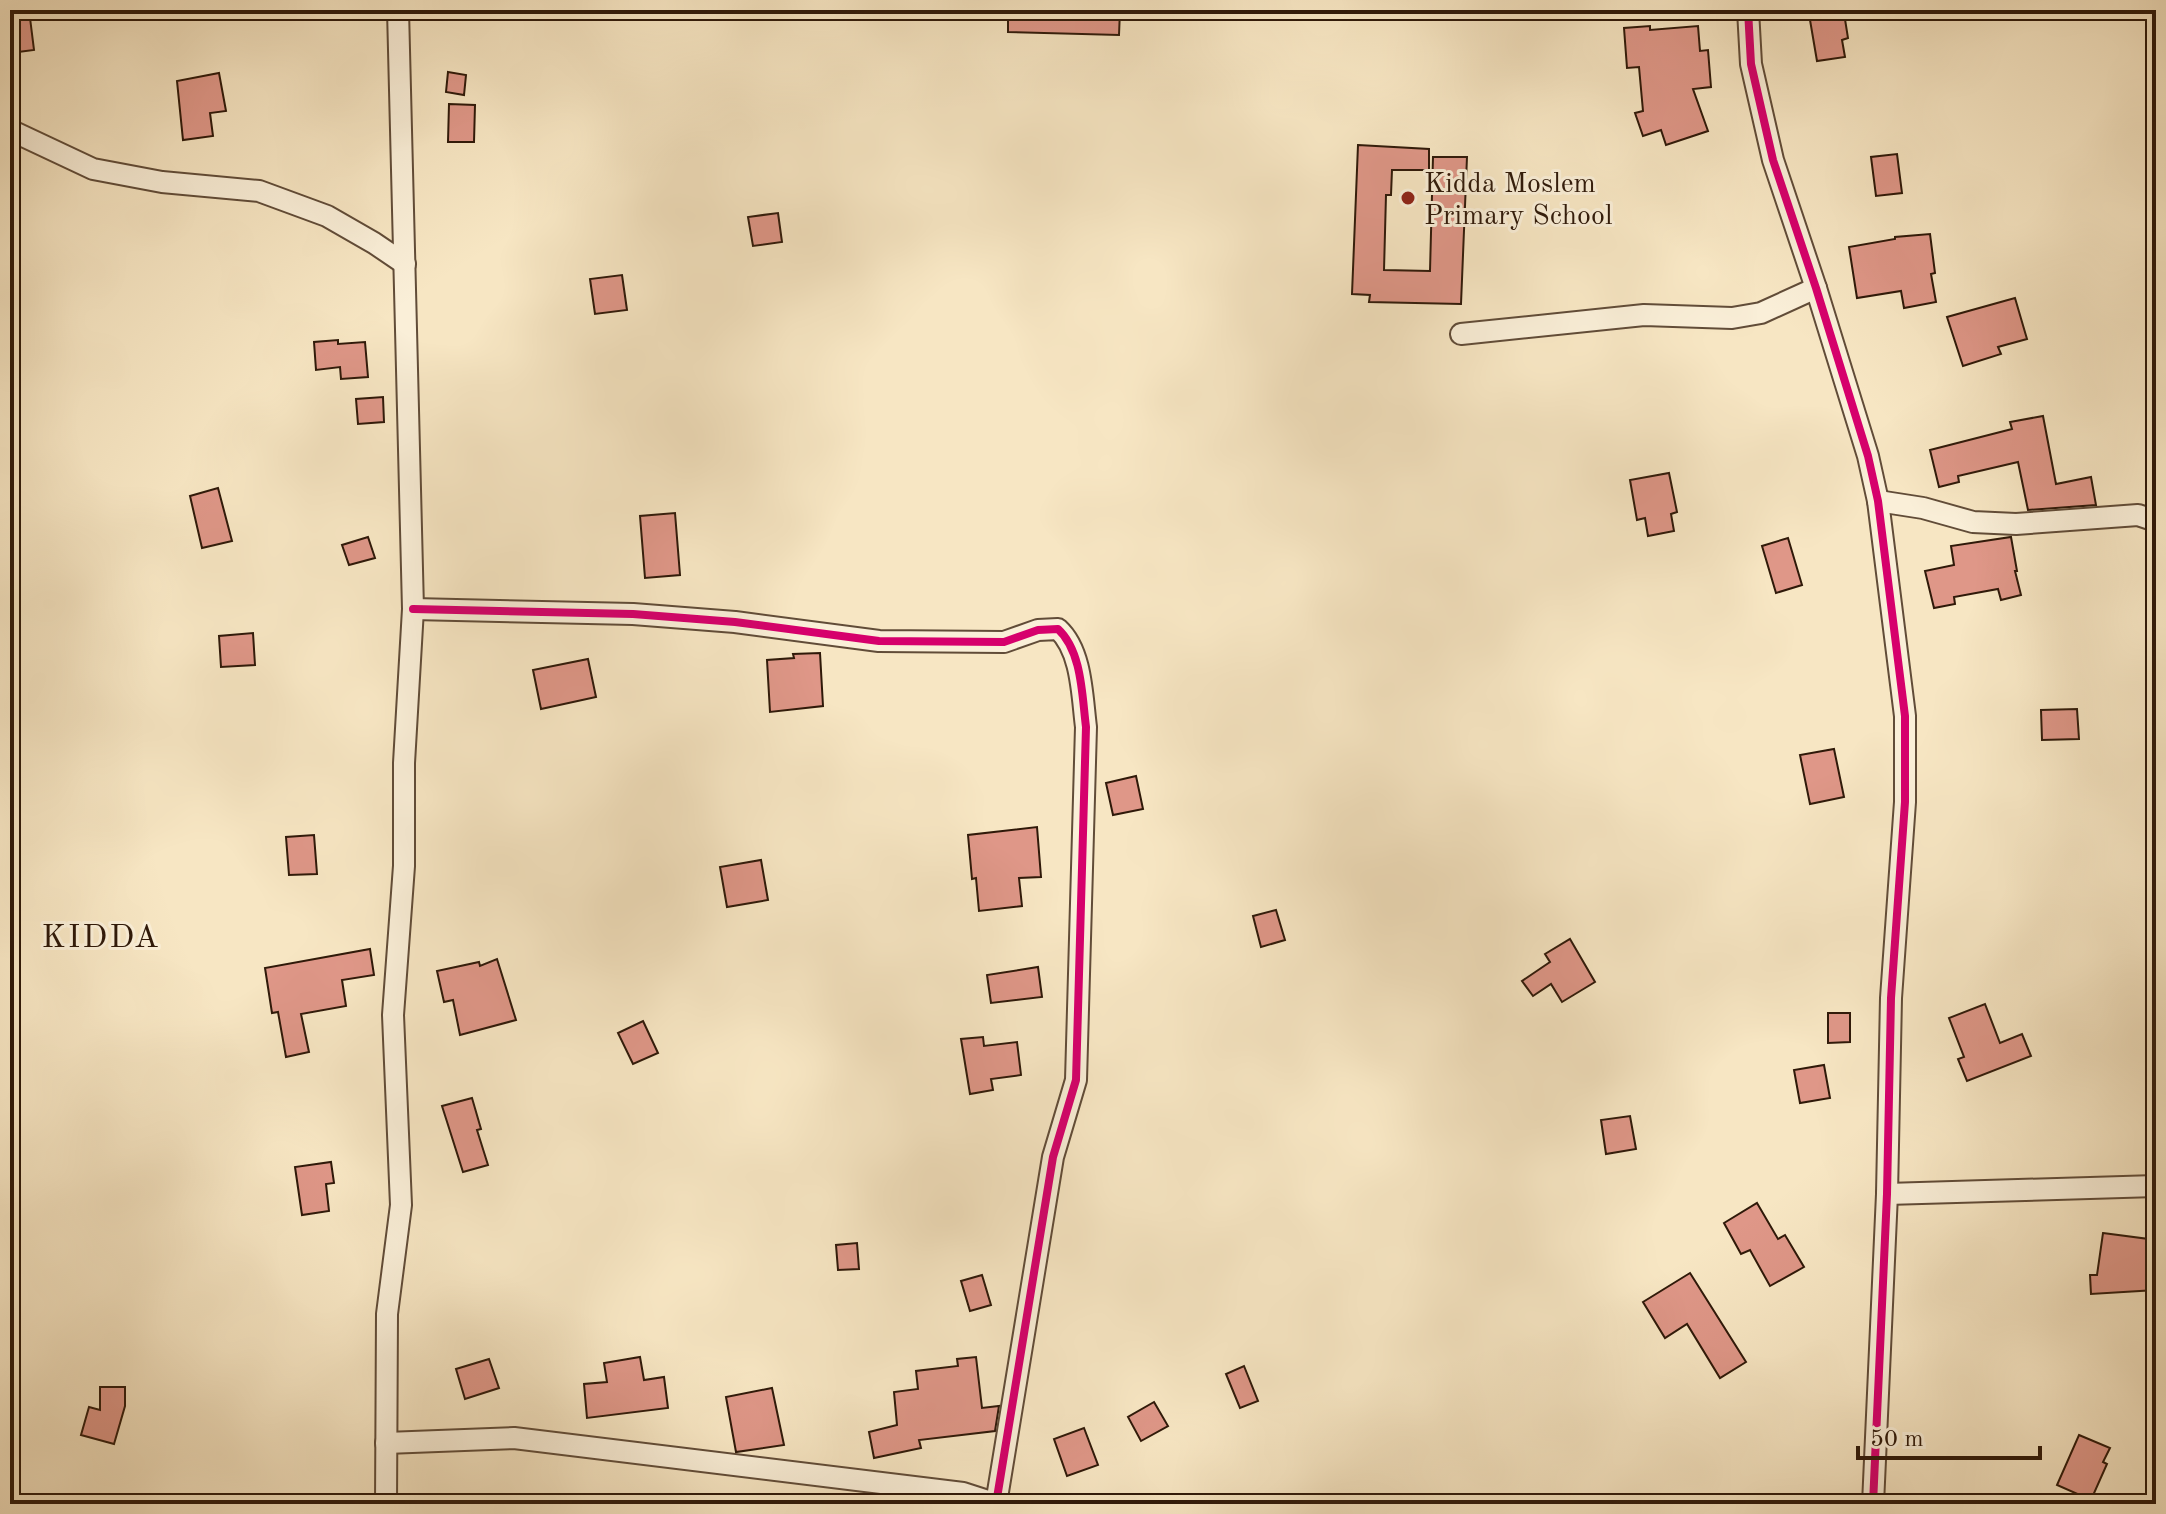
<svg xmlns="http://www.w3.org/2000/svg" width="2166" height="1514" font-family="'Old Standard TT',serif">
	<style>
		.building { fill: #df9788; stroke: #2f1909; stroke-width: 2 }
		.lines { fill: none; stroke-linecap: round; stroke-linejoin: round }
		.street-casing { stroke: #614c38; stroke-width: 24 }
		.street { stroke: #faefd8; stroke-width: 20 }
		.cycleway-casing { stroke: #faefd8; stroke-width: 13 }
		.cycleway { stroke: #d6006c; stroke-width: 8 }
		.poi-dot { fill: #8f2418; stroke: #faefd8; stroke-width: 3 }
		.labels { text-anchor: middle; stroke-width: 6; stroke-linejoin: round; paint-order: stroke }
		.poi-label { font-size: 28px; fill: #2f1909; stroke: #faefd8; text-anchor: start }
		.quarter-label { font-size: 32px; letter-spacing: 2px; fill: #2f1909; stroke: #faefd8 }
	</style>
	<rect width="100%" height="100%" fill="#f7e6c3"/>
	<filter id="stains"><feTurbulence type="fractalNoise" baseFrequency=".0025" numOctaves="4"/><feColorMatrix values="0 0 0 0 .2 0 0 0 0 .09 0 0 0 0 .02 0 0 0 .5 -.17"/></filter>
	<radialGradient id="worn" r=".72"><stop offset=".6" stop-color="#630" stop-opacity="0"/><stop offset="1" stop-color="#630" stop-opacity=".3"/></radialGradient>
	<g class="building">
		<path d="M 10,10 L 29,10 L 34,50 L 10,53 Z"/>
		<path d="M 1008,10 L 1120,10 L 1119,35 L 1008,32 Z"/>
		<path d="M 1844,13 L 1848,38 L 1842,40 L 1845,57 L 1817,61 L 1810,20 Z"/>
		<path d="M 1650,26 L 1650,30 L 1698,26 L 1700,51 L 1708,50 L 1711,87 L 1693,89 L 1708,131 L 1666,145 L 1661,130 L 1643,136 L 1635,113 L 1643,111 L 1639,67 L 1627,68 L 1624,28 Z"/>
		<path d="M 448,72 L 466,75 L 464,95 L 446,92 Z"/>
		<path d="M 219,73 L 226,111 L 210,113 L 213,136 L 183,140 L 177,81 Z"/>
		<path d="M 449,104 L 475,105 L 474,142 L 448,142 Z"/>
		<path d="M 1358,145 L 1429,149 L 1429,170 L 1392,170 L 1391,195 L 1386,195 L 1384,270 L 1430,271 L 1433,157 L 1467,157 L 1461,304 L 1369,302 L 1370,295 L 1352,294 Z"/>
		<path d="M 1897,154 L 1902,193 L 1876,196 L 1871,157 Z"/>
		<path d="M 778,213 L 782,242 L 753,246 L 748,217 Z"/>
		<path d="M 1930,234 L 1935,273 L 1931,274 L 1936,302 L 1904,308 L 1901,291 L 1857,298 L 1849,247 L 1895,239 L 1895,237 Z"/>
		<path d="M 622,275 L 627,310 L 595,314 L 590,279 Z"/>
		<path d="M 2015,298 L 2027,339 L 1998,347 L 2001,354 L 1963,366 L 1947,317 Z"/>
		<path d="M 338,340 L 338,344 L 365,342 L 368,377 L 341,379 L 340,367 L 316,370 L 314,342 Z"/>
		<path d="M 383,397 L 384,422 L 358,424 L 356,399 Z"/>
		<path d="M 2043,416 L 2056,484 L 2091,477 L 2096,505 L 2028,510 L 2018,462 L 1958,476 L 1959,482 L 1939,487 L 1930,450 L 2012,429 L 2010,422 Z"/>
		<path d="M 1669,473 L 1677,512 L 1671,514 L 1674,531 L 1648,536 L 1645,518 L 1637,520 L 1630,480 Z"/>
		<path d="M 218,488 L 232,541 L 202,548 L 190,496 Z"/>
		<path d="M 675,513 L 680,575 L 645,578 L 640,516 Z"/>
		<path d="M 368,537 L 375,558 L 349,565 L 342,545 Z"/>
		<path d="M 2011,537 L 2017,571 L 2015,571 L 2021,595 L 2001,600 L 1998,589 L 1954,597 L 1955,604 L 1934,608 L 1925,571 L 1954,565 L 1951,546 Z"/>
		<path d="M 1788,538 L 1802,585 L 1776,593 L 1762,546 Z"/>
		<path d="M 253,633 L 255,665 L 221,667 L 219,636 Z"/>
		<path d="M 820,653 L 823,706 L 770,712 L 767,660 L 794,658 L 793,654 Z"/>
		<path d="M 588,659 L 596,697 L 541,709 L 533,670 Z"/>
		<path d="M 2077,709 L 2079,739 L 2042,740 L 2041,710 Z"/>
		<path d="M 1834,749 L 1844,797 L 1810,804 L 1800,755 Z"/>
		<path d="M 1136,776 L 1143,809 L 1113,815 L 1106,783 Z"/>
		<path d="M 1037,827 L 1041,877 L 1019,878 L 1022,906 L 979,911 L 976,878 L 972,879 L 968,835 Z"/>
		<path d="M 314,835 L 317,874 L 289,875 L 286,837 Z"/>
		<path d="M 761,860 L 768,900 L 727,907 L 720,867 Z"/>
		<path d="M 1276,910 L 1285,940 L 1261,947 L 1253,916 Z"/>
		<path d="M 1570,939 L 1595,982 L 1562,1002 L 1551,984 L 1533,996 L 1522,981 L 1550,962 L 1545,954 Z"/>
		<path d="M 370,949 L 374,975 L 342,980 L 346,1006 L 301,1014 L 309,1052 L 286,1057 L 278,1012 L 272,1013 L 265,968 Z"/>
		<path d="M 497,959 L 516,1020 L 460,1035 L 453,1000 L 444,1002 L 437,971 L 479,962 L 480,966 Z"/>
		<path d="M 1038,967 L 1042,997 L 991,1003 L 987,975 Z"/>
		<path d="M 1985,1004 L 2000,1043 L 2022,1034 L 2031,1056 L 1967,1081 L 1958,1059 L 1964,1057 L 1949,1018 Z"/>
		<path d="M 1828,1013 L 1850,1013 L 1850,1042 L 1828,1043 Z"/>
		<path d="M 643,1021 L 658,1053 L 633,1064 L 618,1033 Z"/>
		<path d="M 983,1037 L 984,1046 L 1017,1042 L 1021,1075 L 991,1079 L 993,1090 L 970,1094 L 961,1039 Z"/>
		<path d="M 1824,1065 L 1830,1098 L 1800,1103 L 1794,1070 Z"/>
		<path d="M 472,1098 L 481,1129 L 477,1130 L 488,1165 L 463,1172 L 442,1106 Z"/>
		<path d="M 1630,1116 L 1636,1149 L 1606,1154 L 1601,1120 Z"/>
		<path d="M 331,1162 L 334,1183 L 326,1184 L 329,1211 L 302,1215 L 295,1167 Z"/>
		<path d="M 1757,1203 L 1778,1239 L 1785,1235 L 1804,1267 L 1770,1286 L 1750,1250 L 1741,1254 L 1724,1223 Z"/>
		<path d="M 2103,1233 L 2156,1240 L 2156,1290 L 2091,1294 L 2090,1275 L 2097,1275 Z"/>
		<path d="M 857,1243 L 859,1269 L 838,1270 L 836,1245 Z"/>
		<path d="M 1690,1273 L 1746,1362 L 1720,1378 L 1687,1324 L 1665,1338 L 1643,1302 Z"/>
		<path d="M 982,1275 L 991,1305 L 970,1311 L 961,1281 Z"/>
		<path d="M 640,1357 L 644,1380 L 664,1377 L 668,1408 L 587,1418 L 584,1384 L 607,1382 L 604,1363 Z"/>
		<path d="M 976,1357 L 982,1408 L 999,1406 L 995,1431 L 919,1440 L 921,1448 L 874,1458 L 869,1432 L 897,1425 L 894,1392 L 918,1389 L 916,1371 L 958,1366 L 957,1359 Z"/>
		<path d="M 489,1359 L 499,1388 L 465,1399 L 456,1369 Z"/>
		<path d="M 1244,1366 L 1258,1401 L 1240,1408 L 1226,1374 Z"/>
		<path d="M 100,1387 L 125,1387 L 125,1406 L 114,1444 L 81,1435 L 89,1407 L 100,1410 Z"/>
		<path d="M 772,1388 L 784,1445 L 736,1452 L 726,1397 Z"/>
		<path d="M 1154,1402 L 1168,1426 L 1141,1441 L 1128,1417 Z"/>
		<path d="M 1084,1428 L 1098,1465 L 1067,1476 L 1054,1439 Z"/>
		<path d="M 2079,1435 L 2110,1448 L 2103,1462 L 2107,1464 L 2091,1500 L 2057,1485 Z"/>
	</g>
	<g class="lines">
		<defs>
			<g id="street">
				<path d="M 1748,10 L 1751,64 L 1773,160 L 1816,288 L 1868,456 L 1878,501 L 1905,716 L 1905,802 L 1891,998 L 1887,1194 L 1873,1504"/>
				<path d="M 10,130 L 93,169 L 162,182 L 259,191 L 327,216 L 374,243 L 405,264"/>
				<path d="M 1461,334 L 1644,315 L 1732,318 L 1761,313 L 1816,288"/>
				<path d="M 1878,501 L 1923,508 L 1973,522 L 2016,524 L 2138,515 L 2156,521"/>
				<path d="M 413,609 L 633,614 L 735,622 L 879,641 L 1004,642 L 1038,630 L 1058,629 C 1082,651 1082,696 1086,727 L 1076,1080 L 1053,1157 L 996,1504"/>
				<path d="M 1887,1194 L 2156,1186"/>
				<path d="M 386,1443 L 514,1438 L 963,1493 L 997,1504"/>
				<path d="M 386,1504 L 387,1314 L 401,1205 L 393,1015 L 404,866 L 404,763 L 413,609 L 398,10"/>
			</g>
		</defs>
		<use href="#street" class="street-casing"/>
		<use href="#street" class="street"/>
		<defs>
			<g id="cycleway">
				<path d="M 1748,10 L 1751,64 L 1773,160 L 1816,288 L 1868,456 L 1878,501 L 1905,716 L 1905,802 L 1891,998 L 1887,1194 L 1873,1504"/>
				<path d="M 413,609 L 633,614 L 735,622 L 879,641 L 1004,642 L 1038,630 L 1058,629 C 1082,651 1082,696 1086,727 L 1076,1080 L 1053,1157 L 996,1504"/>
			</g>
		</defs>
		<use href="#cycleway" class="cycleway-casing"/>
		<use href="#cycleway" class="cycleway"/>
	</g>
	<circle class="poi-dot" cx="1408" cy="198" r="8"/>
	<g class="labels">
		<g class="poi-label">
			<text x="1424" y="192">Kidda Moslem<tspan x="1424" dy="32">Primary School</tspan></text>
		</g>
		<g class="quarter-label">
			<text x="101" y="947">KIDDA</text>
		</g>
	</g>
	<rect width="2166" height="1514" fill="none" stroke="#f7e6c3" stroke-width="40"/>
	<rect x="12" y="12" width="2142" height="1490" fill="none" stroke="#2f1909" stroke-width="4"/>
	<rect x="20" y="20" width="2126" height="1474" fill="none" stroke="#2f1909" stroke-width="2"/>
	<path d="M1858 1446v12h182v-12" fill="none" stroke="#2f1909" stroke-width="4"/>
	<text x="1870" y="1446" font-size="24" fill="#2f1909" stroke="#faefd8" stroke-width="6" paint-order="stroke">50 m</text>
	<rect width="100%" height="100%" filter="url(#stains)"/>
	<rect width="100%" height="100%" fill="url(#worn)"/>
</svg>
